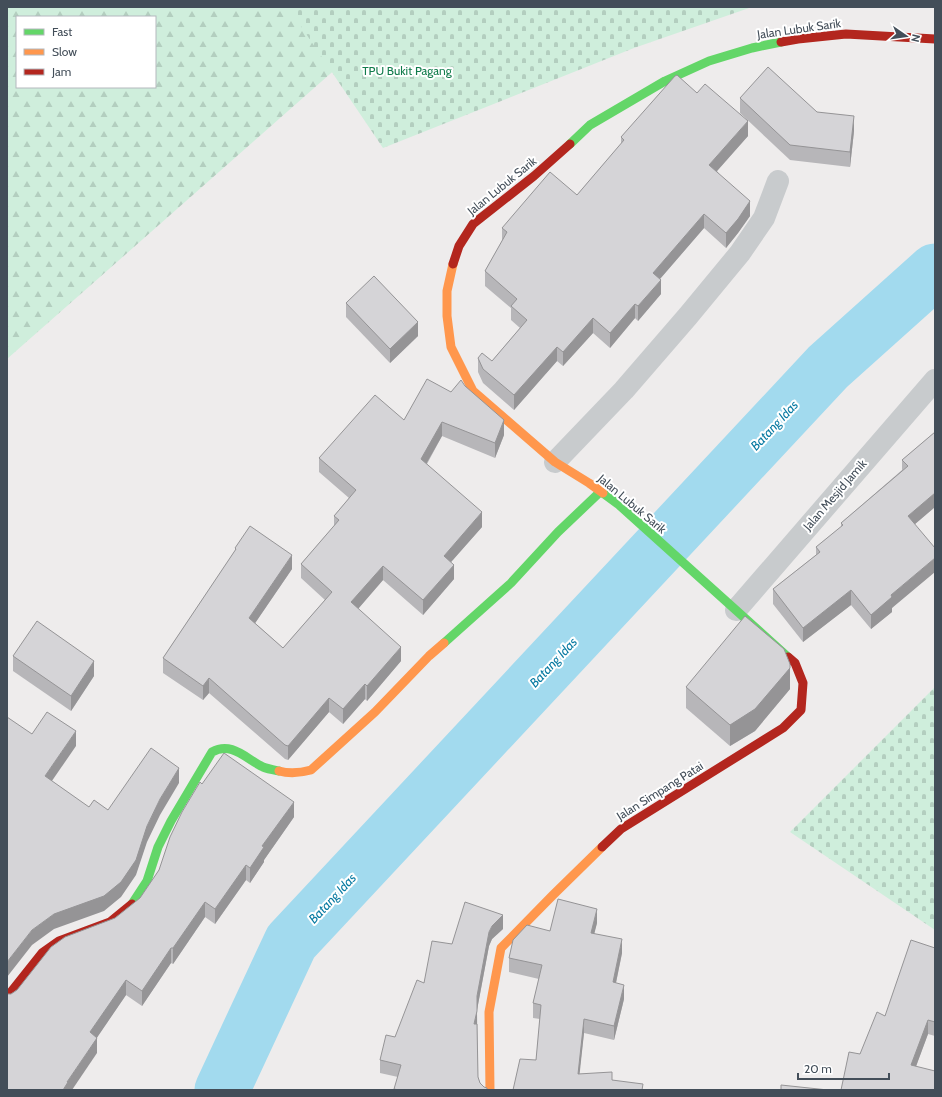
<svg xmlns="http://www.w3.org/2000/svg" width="942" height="1097" font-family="Cabin,sans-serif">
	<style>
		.forest { fill: url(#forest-firs); fill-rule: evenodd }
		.cemetery { fill: url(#cemetery-stones) }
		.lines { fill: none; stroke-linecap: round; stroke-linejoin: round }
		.river { stroke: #a2daee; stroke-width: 55 }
		.street { stroke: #c8cbcd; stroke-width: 22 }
		.fast { stroke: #63d668; stroke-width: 9 }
		.slow { stroke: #ff974d; stroke-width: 9 }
		.jam { stroke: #b3261e; stroke-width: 9 }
		.wall { fill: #b7b6b9 }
		.shaded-wall { fill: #959496 }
		.building { fill: #d5d4d7; stroke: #959496 }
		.labels { text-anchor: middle; stroke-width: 4; stroke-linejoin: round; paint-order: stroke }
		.street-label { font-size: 12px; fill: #434e59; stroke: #fff }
		.park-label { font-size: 12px; fill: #127c4c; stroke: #fff }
		.water-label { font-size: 13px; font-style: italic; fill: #077aa2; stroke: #fff }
	</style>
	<defs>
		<pattern id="forest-firs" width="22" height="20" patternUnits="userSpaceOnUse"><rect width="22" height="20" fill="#cfeedc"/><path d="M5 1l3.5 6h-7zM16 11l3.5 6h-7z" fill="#b3cebf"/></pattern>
		<pattern id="cemetery-stones" width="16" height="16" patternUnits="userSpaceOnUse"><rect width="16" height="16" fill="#cfeedc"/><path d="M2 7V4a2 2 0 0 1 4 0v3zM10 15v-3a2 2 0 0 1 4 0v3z" fill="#b3cebf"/></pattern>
	</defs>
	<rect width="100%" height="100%" fill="#eeecec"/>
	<path class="forest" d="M 7,7 L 406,7 L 7,359 ZM 17,17 L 155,17 L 155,87 L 17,87 Z"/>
	<g class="cemetery">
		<path d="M 288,7 L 752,7 L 634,48 L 383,148 Z"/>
		<path d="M 935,687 L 935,930 L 790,832 Z"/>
	</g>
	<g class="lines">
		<path class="river" d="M 222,1090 L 291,942 L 828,367 L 935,271"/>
		<g class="street">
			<path d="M 555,462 L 624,390 L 688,316 L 740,253 L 764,218 L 778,181"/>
			<path d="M 736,610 L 935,380"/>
		</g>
		<g class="fast">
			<path d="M 570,144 L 590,125 L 665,81 L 709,61 L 752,48 L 781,42"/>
			<path d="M 603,493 L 618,504 L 788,657"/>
			<path d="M 444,643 L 511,583 L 558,532 L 600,492"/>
			<path d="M 132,904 L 147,881 L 158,847 L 171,821 L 212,752 C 232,741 246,759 263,767 C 268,769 274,770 279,771"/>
		</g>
		<g class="slow">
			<path d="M 453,264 L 447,291 L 447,316 L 451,347 L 473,391 L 555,462 L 589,483 L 603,493"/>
			<path d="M 279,771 C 290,774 300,773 311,770 L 375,712 L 429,656 L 444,643"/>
			<path d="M 490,1090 L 489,1012 L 501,948 L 553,895 L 602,847"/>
		</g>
		<g class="jam">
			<path d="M 781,42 L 798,39 L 846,34 L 935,39"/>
			<path d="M 453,264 L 459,246 L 473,224 L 534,176 L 570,144"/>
			<path d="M 602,847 L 621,829 L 783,728 L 801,710 L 803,683 L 795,663 L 788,657"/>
			<path d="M 7,997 L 42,953 L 59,941 L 110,922 L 132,904"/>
		</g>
	</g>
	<g class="wall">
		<path d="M 740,98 L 817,112 L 854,131 L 850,167 L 790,160 L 740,113 Z"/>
		<path d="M 748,136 L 717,171 L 750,216 L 738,233 L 726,248 L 704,228 L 660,279 L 661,294 L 638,321 L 635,318 L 610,348 L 593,333 L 563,366 L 557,361 L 514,410 L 483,383 L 478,372 L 478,358 L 492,361 L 520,328 L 511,320 L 511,308 L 485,286 L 485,271 L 502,241 L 502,228 L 577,195 L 621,144 L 621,137 Z"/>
		<path d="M 346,303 L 418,336 L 390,363 L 346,317 Z"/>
		<path d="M 465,386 L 504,435 L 495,458 L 442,436 L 427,464 L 482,527 L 451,562 L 454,579 L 423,615 L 383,580 L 358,609 L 401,661 L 367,701 L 365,699 L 343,724 L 329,712 L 288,760 L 285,759 L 209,693 L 203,700 L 163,673 L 163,658 L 235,551 L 235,548 L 292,569 L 255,623 L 283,648 L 325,600 L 301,578 L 301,564 L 334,526 L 334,516 L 349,498 L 319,472 L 319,458 L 404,420 L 451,392 Z"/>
		<path d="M 935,432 L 935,507 L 915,524 L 892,608 L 892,612 L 871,629 L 851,605 L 803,642 L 773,604 L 773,589 L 816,555 L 816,547 L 841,527 L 841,523 L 902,470 L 902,460 Z"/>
		<path d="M 13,656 L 94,676 L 71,711 L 13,671 Z"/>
		<path d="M 790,685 L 790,689 L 755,731 L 730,746 L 686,708 L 686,687 Z"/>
		<path d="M 202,784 L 294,817 L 264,860 L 264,862 L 250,883 L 246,880 L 215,924 L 205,917 L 173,964 L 171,963 L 142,1006 L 126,995 L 97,1037 L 97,1053 L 11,994 L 115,918 L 140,898 L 159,870 Z"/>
		<path d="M 597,923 L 594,933 L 622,953 L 616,983 L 624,999 L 614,1040 L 584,1033 L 579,1074 L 612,1080 L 643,1090 L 513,1090 L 536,1060 L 540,1019 L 533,1018 L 533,1003 L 539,979 L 509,972 L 509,958 L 550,931 Z"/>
		<path d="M 503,929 L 492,939 L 489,946 L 477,1010 L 478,1077 L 480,1083 L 487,1090 L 394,1090 L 398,1077 L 380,1073 L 380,1060 L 395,1037 L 424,983 L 452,944 Z"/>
		<path d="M 935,948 L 935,1036 L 928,1034 L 916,1066 L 860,1054 L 885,1016 Z"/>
	</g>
	<g class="shaded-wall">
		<path d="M 854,116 L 854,131 L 850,167 L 850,152 Z"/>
		<path d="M 748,121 L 748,136 L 709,180 L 709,165 Z"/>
		<path d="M 750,201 L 750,216 L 738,233 L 726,248 L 726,233 Z"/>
		<path d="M 704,214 L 704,228 L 653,287 L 653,273 Z"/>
		<path d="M 661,280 L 661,294 L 638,321 L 638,306 Z"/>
		<path d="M 635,304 L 635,318 L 610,348 L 610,333 Z"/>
		<path d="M 593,318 L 593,333 L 563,366 L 563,352 Z"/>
		<path d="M 418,322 L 418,336 L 390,363 L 390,349 Z"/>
		<path d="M 557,347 L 557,361 L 514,410 L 514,395 Z"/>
		<path d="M 504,420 L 504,435 L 495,458 L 495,443 Z"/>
		<path d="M 442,422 L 442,436 L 421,473 L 421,459 Z"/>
		<path d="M 935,493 L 935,507 L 908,530 L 908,516 Z"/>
		<path d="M 482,512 L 482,527 L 444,570 L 444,556 Z"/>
		<path d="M 292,555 L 292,569 L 249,632 L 249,618 Z"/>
		<path d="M 935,558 L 935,572 L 892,608 L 892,612 L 871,629 L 871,615 L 891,595 Z"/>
		<path d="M 454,565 L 454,579 L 423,615 L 423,600 Z"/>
		<path d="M 383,566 L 383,580 L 351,617 L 351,602 Z"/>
		<path d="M 851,590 L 851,605 L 803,642 L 803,628 Z"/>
		<path d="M 401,647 L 401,661 L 367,701 L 367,686 Z"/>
		<path d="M 94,661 L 94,676 L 71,711 L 71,696 Z"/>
		<path d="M 790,664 L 790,689 L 755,731 L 730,746 L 730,725 Z"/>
		<path d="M 209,678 L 209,693 L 203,700 L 203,686 Z"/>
		<path d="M 365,684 L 365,699 L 343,724 L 343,709 Z"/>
		<path d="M 329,698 L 329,712 L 288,760 L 288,746 Z"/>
		<path d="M 76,731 L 76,746 L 45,791 L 45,776 Z"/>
		<path d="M 179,768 L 179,783 L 160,815 L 147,842 L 136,875 L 121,897 L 104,911 L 54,929 L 32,945 L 7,977 L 7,962 L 32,930 L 54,914 L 147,826 L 160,799 Z"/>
		<path d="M 294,802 L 294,817 L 264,860 L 264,862 L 250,883 L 250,868 L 262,846 Z"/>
		<path d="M 246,865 L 246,880 L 215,924 L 215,909 Z"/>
		<path d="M 205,902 L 205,917 L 173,964 L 173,948 Z"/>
		<path d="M 597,909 L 597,923 L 591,947 L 591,933 Z"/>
		<path d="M 503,915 L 503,929 L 492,939 L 489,946 L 477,1010 L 477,996 L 489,932 L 492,926 Z"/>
		<path d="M 622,939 L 622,953 L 613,997 L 613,982 Z"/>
		<path d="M 171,948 L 171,963 L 142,1006 L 142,991 Z"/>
		<path d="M 126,980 L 126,995 L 90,1048 L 90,1032 Z"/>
		<path d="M 624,985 L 624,999 L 614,1040 L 614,1026 Z"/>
		<path d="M 477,1011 L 477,1024 L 474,1024 Z"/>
		<path d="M 584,1019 L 584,1033 L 578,1089 L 578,1074 Z"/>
		<path d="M 928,1020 L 928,1034 L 911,1080 L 911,1065 Z"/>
		<path d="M 97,1038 L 97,1053 L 72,1090 L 63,1090 L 67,1082 Z"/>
	</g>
	<g class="building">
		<path d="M 768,67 L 817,112 L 854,116 L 850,152 L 790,145 L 740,98 Z"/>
		<path d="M 677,75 L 697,93 L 705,84 L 748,121 L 709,165 L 750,201 L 738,219 L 726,233 L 704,214 L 653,273 L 661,280 L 638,306 L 635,304 L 610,333 L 593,318 L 563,352 L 557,347 L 514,395 L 483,369 L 478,358 L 482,353 L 492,361 L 527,320 L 511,306 L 517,299 L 485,271 L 507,232 L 502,228 L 550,172 L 577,195 L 624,140 L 621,137 L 675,76 Z"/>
		<path d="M 374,276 L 418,322 L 390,349 L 346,303 Z"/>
		<path d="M 427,379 L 451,392 L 461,380 L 465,386 L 504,420 L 495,443 L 442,422 L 421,459 L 482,512 L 444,556 L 454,565 L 423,600 L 383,566 L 351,602 L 401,647 L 367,686 L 365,684 L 343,709 L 329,698 L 288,746 L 285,745 L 209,678 L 203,686 L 163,658 L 236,549 L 235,548 L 250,526 L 292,555 L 249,618 L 283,648 L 332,592 L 301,564 L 339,520 L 334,516 L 356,490 L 319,458 L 375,395 L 404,420 Z"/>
		<path d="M 935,432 L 935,493 L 908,516 L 935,548 L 935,558 L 891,595 L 892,597 L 871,615 L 851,590 L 803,628 L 773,589 L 820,552 L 816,547 L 843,525 L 841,523 L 908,466 L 902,460 Z"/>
		<path d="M 745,616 L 784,649 L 790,664 L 790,668 L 755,709 L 730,725 L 686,687 Z"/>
		<path d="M 37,621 L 94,661 L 71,696 L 13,656 Z"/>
		<path d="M 47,712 L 76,731 L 45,776 L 89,807 L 94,800 L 108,810 L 151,748 L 179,768 L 160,799 L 147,826 L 136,860 L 121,882 L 104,896 L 54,914 L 32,930 L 7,962 L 7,717 L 32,734 Z"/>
		<path d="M 224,753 L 294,802 L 262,846 L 264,847 L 250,868 L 246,865 L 215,909 L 205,902 L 173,948 L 171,948 L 142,991 L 126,980 L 90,1032 L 97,1038 L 67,1082 L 68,1082 L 63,1090 L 7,1090 L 7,994 L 11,994 L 17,990 L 51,947 L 65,937 L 115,918 L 140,898 L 159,870 L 170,837 L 182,812 L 200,782 L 202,784 Z"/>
		<path d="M 558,899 L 597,909 L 591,933 L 622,939 L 613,982 L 624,985 L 614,1026 L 584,1019 L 578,1074 L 612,1072 L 612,1080 L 643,1084 L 642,1090 L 513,1090 L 520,1059 L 536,1060 L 541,1005 L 533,1003 L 542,965 L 509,958 L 513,940 L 527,925 L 550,931 Z"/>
		<path d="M 465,902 L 503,915 L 492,926 L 489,932 L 477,996 L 477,1011 L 474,1024 L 477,1024 L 478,1077 L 480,1083 L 484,1087 L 487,1088 L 487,1090 L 398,1090 L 394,1089 L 401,1065 L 380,1060 L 386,1035 L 395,1037 L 417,980 L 424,983 L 432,941 L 452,944 Z"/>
		<path d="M 911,940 L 935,948 L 935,1022 L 928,1020 L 911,1065 L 935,1071 L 935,1090 L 841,1090 L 849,1052 L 860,1054 L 877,1012 L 885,1016 Z"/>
		<path d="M 781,1085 L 828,1090 L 781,1090 Z"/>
	</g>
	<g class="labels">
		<g class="street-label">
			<text transform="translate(799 29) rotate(-8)" y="4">Jalan Lubuk Sarik</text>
			<text transform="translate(502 186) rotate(-39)" y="4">Jalan Lubuk Sarik</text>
			<text transform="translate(835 495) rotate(-49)" y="4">Jalan Mesjid Jamik</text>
			<text transform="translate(632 504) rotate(40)" y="4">Jalan Lubuk Sarik</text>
			<text transform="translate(660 791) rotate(-32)" y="4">Jalan Simpang Patai</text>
		</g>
		<g class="park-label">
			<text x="407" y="75">TPU Bukit Pagang</text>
		</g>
		<g class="water-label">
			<text transform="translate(774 425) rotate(-47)" y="5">Batang Idas</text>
			<text transform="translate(553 662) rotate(-47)" y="5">Batang Idas</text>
			<text transform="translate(332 898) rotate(-47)" y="5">Batang Idas</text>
		</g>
	</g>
	<rect width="942" height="1097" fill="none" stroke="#434e59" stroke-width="16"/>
	<rect x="16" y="16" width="140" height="72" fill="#ffffff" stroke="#b4b8bd"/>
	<rect x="24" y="29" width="20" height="6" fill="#63d668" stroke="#b4b8bd"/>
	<text x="52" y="36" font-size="12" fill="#434e59">Fast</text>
	<rect x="24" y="49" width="20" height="6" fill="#ff974d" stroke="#b4b8bd"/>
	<text x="52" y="56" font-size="12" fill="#434e59">Slow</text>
	<rect x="24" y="69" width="20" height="6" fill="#b3261e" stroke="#b4b8bd"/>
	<text x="52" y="76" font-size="12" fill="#434e59">Jam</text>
	<g transform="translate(906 36) rotate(103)" stroke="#ffffff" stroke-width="3" paint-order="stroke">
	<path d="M0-3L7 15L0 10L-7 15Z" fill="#434e59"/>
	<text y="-6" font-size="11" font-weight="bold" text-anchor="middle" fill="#434e59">N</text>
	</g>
	<path d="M798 1073v6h91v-6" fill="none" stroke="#434e59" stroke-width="2"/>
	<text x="804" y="1073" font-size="12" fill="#434e59" stroke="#ffffff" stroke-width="3" paint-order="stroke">20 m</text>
</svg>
